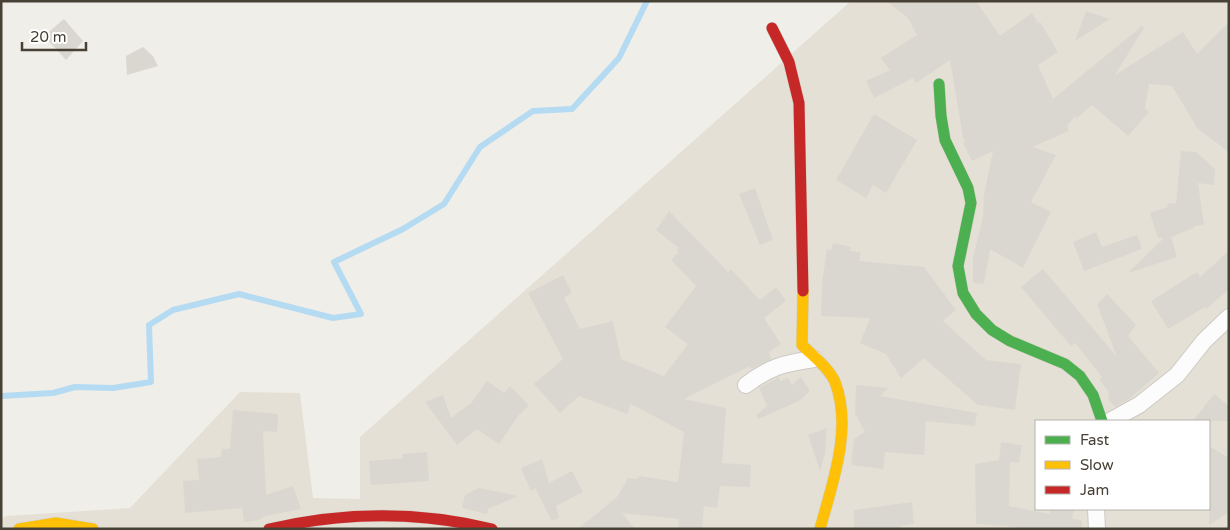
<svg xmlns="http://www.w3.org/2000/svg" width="1230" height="530" font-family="'Varela Round',sans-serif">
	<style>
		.residential { fill: #e5e0d5; fill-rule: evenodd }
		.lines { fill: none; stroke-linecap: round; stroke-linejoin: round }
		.stream { stroke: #b5dbf2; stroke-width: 6 }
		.building { fill: #dad7d1 }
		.street-casing { stroke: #cdcac4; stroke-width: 18 }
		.fast-casing { stroke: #d2cdc0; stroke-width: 12 }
		.slow-casing { stroke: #d2cdc0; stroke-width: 12 }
		.jam-casing { stroke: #d2cdc0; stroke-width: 12 }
		.street { stroke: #fdfcfc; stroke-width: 16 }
		.fast { stroke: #4caf50; stroke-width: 11 }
		.slow { stroke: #ffc107; stroke-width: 11 }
		.jam { stroke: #c62828; stroke-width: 11 }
	</style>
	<rect width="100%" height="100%" fill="#f0eee8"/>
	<path class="residential" d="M 851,1 L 1229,1 L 1229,529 L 1,529 L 1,519 L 7,516 L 130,508 L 240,392 L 300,393 L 313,498 L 360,499 L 360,437 ZM 1036,421 L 1209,421 L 1209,509 L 1036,509 Z"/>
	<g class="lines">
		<path class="stream" d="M 1,396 L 53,393 L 75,387 L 113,388 L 151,382 L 149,325 L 173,310 L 239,294 L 333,318 L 361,314 L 334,262 L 403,229 L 444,204 L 480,147 L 533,111 L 572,109 L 619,58 L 647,1"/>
	</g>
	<g class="building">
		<path d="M 887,1 L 976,1 L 1000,36 L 1032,13 L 1038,23 L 1040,22 L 1058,52 L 1038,65 L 1053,99 L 1142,26 L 1144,28 L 1115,75 L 1183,32 L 1197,54 L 1229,22 L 1229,152 L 1198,129 L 1172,86 L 1149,84 L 1145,108 L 1149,112 L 1128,136 L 1092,105 L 1076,119 L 1076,115 L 1067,126 L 1069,131 L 1032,147 L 1056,155 L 1031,202 L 1051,212 L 1023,268 L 990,249 L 984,284 L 973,283 L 973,258 L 983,217 L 984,195 L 993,151 L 972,161 L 963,143 L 965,142 L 963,137 L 950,60 L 916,83 L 913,78 L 874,98 L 866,81 L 890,70 L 881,58 L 917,35 L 908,18 Z"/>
		<path d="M 1086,11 L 1110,19 L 1075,41 Z"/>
		<path d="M 64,19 L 83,41 L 66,60 L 44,36 Z"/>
		<path d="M 143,47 L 153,56 L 158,66 L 127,75 L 126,56 Z"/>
		<path d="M 874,114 L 917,140 L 886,193 L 873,185 L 866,198 L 836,180 Z"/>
		<path d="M 1181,151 L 1196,152 L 1215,169 L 1214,185 L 1198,183 L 1204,225 L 1194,226 L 1194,228 L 1171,237 L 1177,257 L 1128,273 L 1164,238 L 1158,238 L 1150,213 L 1168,207 L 1167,204 L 1176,203 Z"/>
		<path d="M 755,188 L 773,240 L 760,245 L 739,194 Z"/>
		<path d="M 669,211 L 728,272 L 731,269 L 760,300 L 776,287 L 786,301 L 764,318 L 781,344 L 769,352 L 771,359 L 751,369 L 750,366 L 684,399 L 726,408 L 722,463 L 751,465 L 750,487 L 720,486 L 717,508 L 704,506 L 702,529 L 678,529 L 679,519 L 622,513 L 635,529 L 578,529 L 618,496 L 628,478 L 638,479 L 639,476 L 678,482 L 684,432 L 631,404 L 627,414 L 579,396 L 560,413 L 534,384 L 563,359 L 528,293 L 563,275 L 572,293 L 564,298 L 580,329 L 613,321 L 621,359 L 664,376 L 688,344 L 665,327 L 696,286 L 671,260 L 679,252 L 676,250 L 679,248 L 656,230 Z"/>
		<path d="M 1096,232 L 1102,247 L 1137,235 L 1142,249 L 1084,271 L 1073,242 Z"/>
		<path d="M 833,243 L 851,247 L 850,251 L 861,252 L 859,261 L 924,267 L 956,310 L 943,321 L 986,360 L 1021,364 L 1015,410 L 978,405 L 924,358 L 901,378 L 886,354 L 860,343 L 870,318 L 821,316 L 822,283 L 827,249 L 831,250 Z"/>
		<path d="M 1229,251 L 1229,289 L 1206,309 L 1205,307 L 1168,329 L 1151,301 L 1197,272 L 1200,277 Z"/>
		<path d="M 1043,269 L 1117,357 L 1097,304 L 1107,294 L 1136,325 L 1128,336 L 1159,373 L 1129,399 L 1115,407 L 1109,400 L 1108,395 L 1110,394 L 1099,379 L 1102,377 L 1075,343 L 1071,346 L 1021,287 Z"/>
		<path d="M 779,377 L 780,381 L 788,378 L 792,385 L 801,377 L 810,391 L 799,401 L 758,419 L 756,415 L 767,406 L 759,388 Z"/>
		<path d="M 487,381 L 504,393 L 510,386 L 529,405 L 518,416 L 499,444 L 477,429 L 457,445 L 425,402 L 443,395 L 451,418 L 472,402 Z"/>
		<path d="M 856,385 L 888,388 L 880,396 L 977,413 L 975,426 L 926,421 L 924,455 L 885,452 L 883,469 L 851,465 L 854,439 L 865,432 L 856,415 L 855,417 Z"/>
		<path d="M 1214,394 L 1229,406 L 1229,421 L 1193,421 Z"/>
		<path d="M 233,410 L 278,414 L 277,432 L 263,431 L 266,495 L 293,486 L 301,509 L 266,516 L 259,520 L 244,522 L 242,508 L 185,513 L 183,481 L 199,480 L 197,459 L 221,457 L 222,449 L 230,449 Z"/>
		<path d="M 827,428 L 825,454 L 820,471 L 808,435 Z"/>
		<path d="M 1001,442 L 1022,445 L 1019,463 L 1010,462 L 1009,506 L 1050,514 L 1050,509 L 1074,509 L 1072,518 L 1082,521 L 1082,529 L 1017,529 L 1017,527 L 976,524 L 975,464 L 999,460 Z"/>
		<path d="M 1209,446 L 1229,458 L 1229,512 L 1209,525 Z"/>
		<path d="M 427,452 L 429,481 L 371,485 L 369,461 L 403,458 L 402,454 Z"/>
		<path d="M 542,459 L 549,483 L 572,471 L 583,492 L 556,506 L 559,518 L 552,521 L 535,488 L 531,491 L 521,468 Z"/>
		<path d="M 479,488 L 518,496 L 488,509 L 487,514 L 462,508 L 465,495 Z"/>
		<path d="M 912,502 L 914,524 L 901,526 L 900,529 L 854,529 L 854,510 Z"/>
	</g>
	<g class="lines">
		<defs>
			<g id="street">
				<path d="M 746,385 C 769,367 785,363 814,359"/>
				<path d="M 1110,421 L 1139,405 L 1177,375 L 1204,341 L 1229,317"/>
				<path d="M 1096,509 L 1097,529"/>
			</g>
			<path id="fast" d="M 939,84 L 941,116 L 945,140 L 968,188 L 971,203 L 958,266 L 963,293 L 976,314 L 992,330 L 1010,341 L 1065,364 L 1080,376 L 1093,395 L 1102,421"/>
			<g id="slow">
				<path d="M 803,291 L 802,345 C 813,356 829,368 835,382 C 853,429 832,484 820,529"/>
				<path d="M 19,529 L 56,523 L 93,529"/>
			</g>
			<g id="jam">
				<path d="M 772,28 L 789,62 L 799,103 L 803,291"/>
				<path d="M 269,529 C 342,512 419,511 492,529"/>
			</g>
		</defs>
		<use href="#street" class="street-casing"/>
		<use href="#fast" class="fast-casing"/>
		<use href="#slow" class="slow-casing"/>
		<use href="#jam" class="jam-casing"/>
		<use href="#street" class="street"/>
		<use href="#fast" class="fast"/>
		<use href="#slow" class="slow"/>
		<use href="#jam" class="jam"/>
	</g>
	<rect width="1230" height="530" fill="none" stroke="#474034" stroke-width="5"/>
	<rect x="1035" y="420" width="175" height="90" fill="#ffffff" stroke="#b5b3ae"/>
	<rect x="1045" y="436" width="25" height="8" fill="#4caf50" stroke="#b5b3ae"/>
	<text x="1080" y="445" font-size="15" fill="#474034">Fast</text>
	<rect x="1045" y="461" width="25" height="8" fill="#ffc107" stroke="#b5b3ae"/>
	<text x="1080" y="470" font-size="15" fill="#474034">Slow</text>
	<rect x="1045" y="486" width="25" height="8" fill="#c62828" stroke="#b5b3ae"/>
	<text x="1080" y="495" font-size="15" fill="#474034">Jam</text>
	<path d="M22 42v8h64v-8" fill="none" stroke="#474034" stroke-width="2.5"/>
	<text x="30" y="42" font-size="15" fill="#474034" stroke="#ffffff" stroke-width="4" paint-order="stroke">20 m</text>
</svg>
